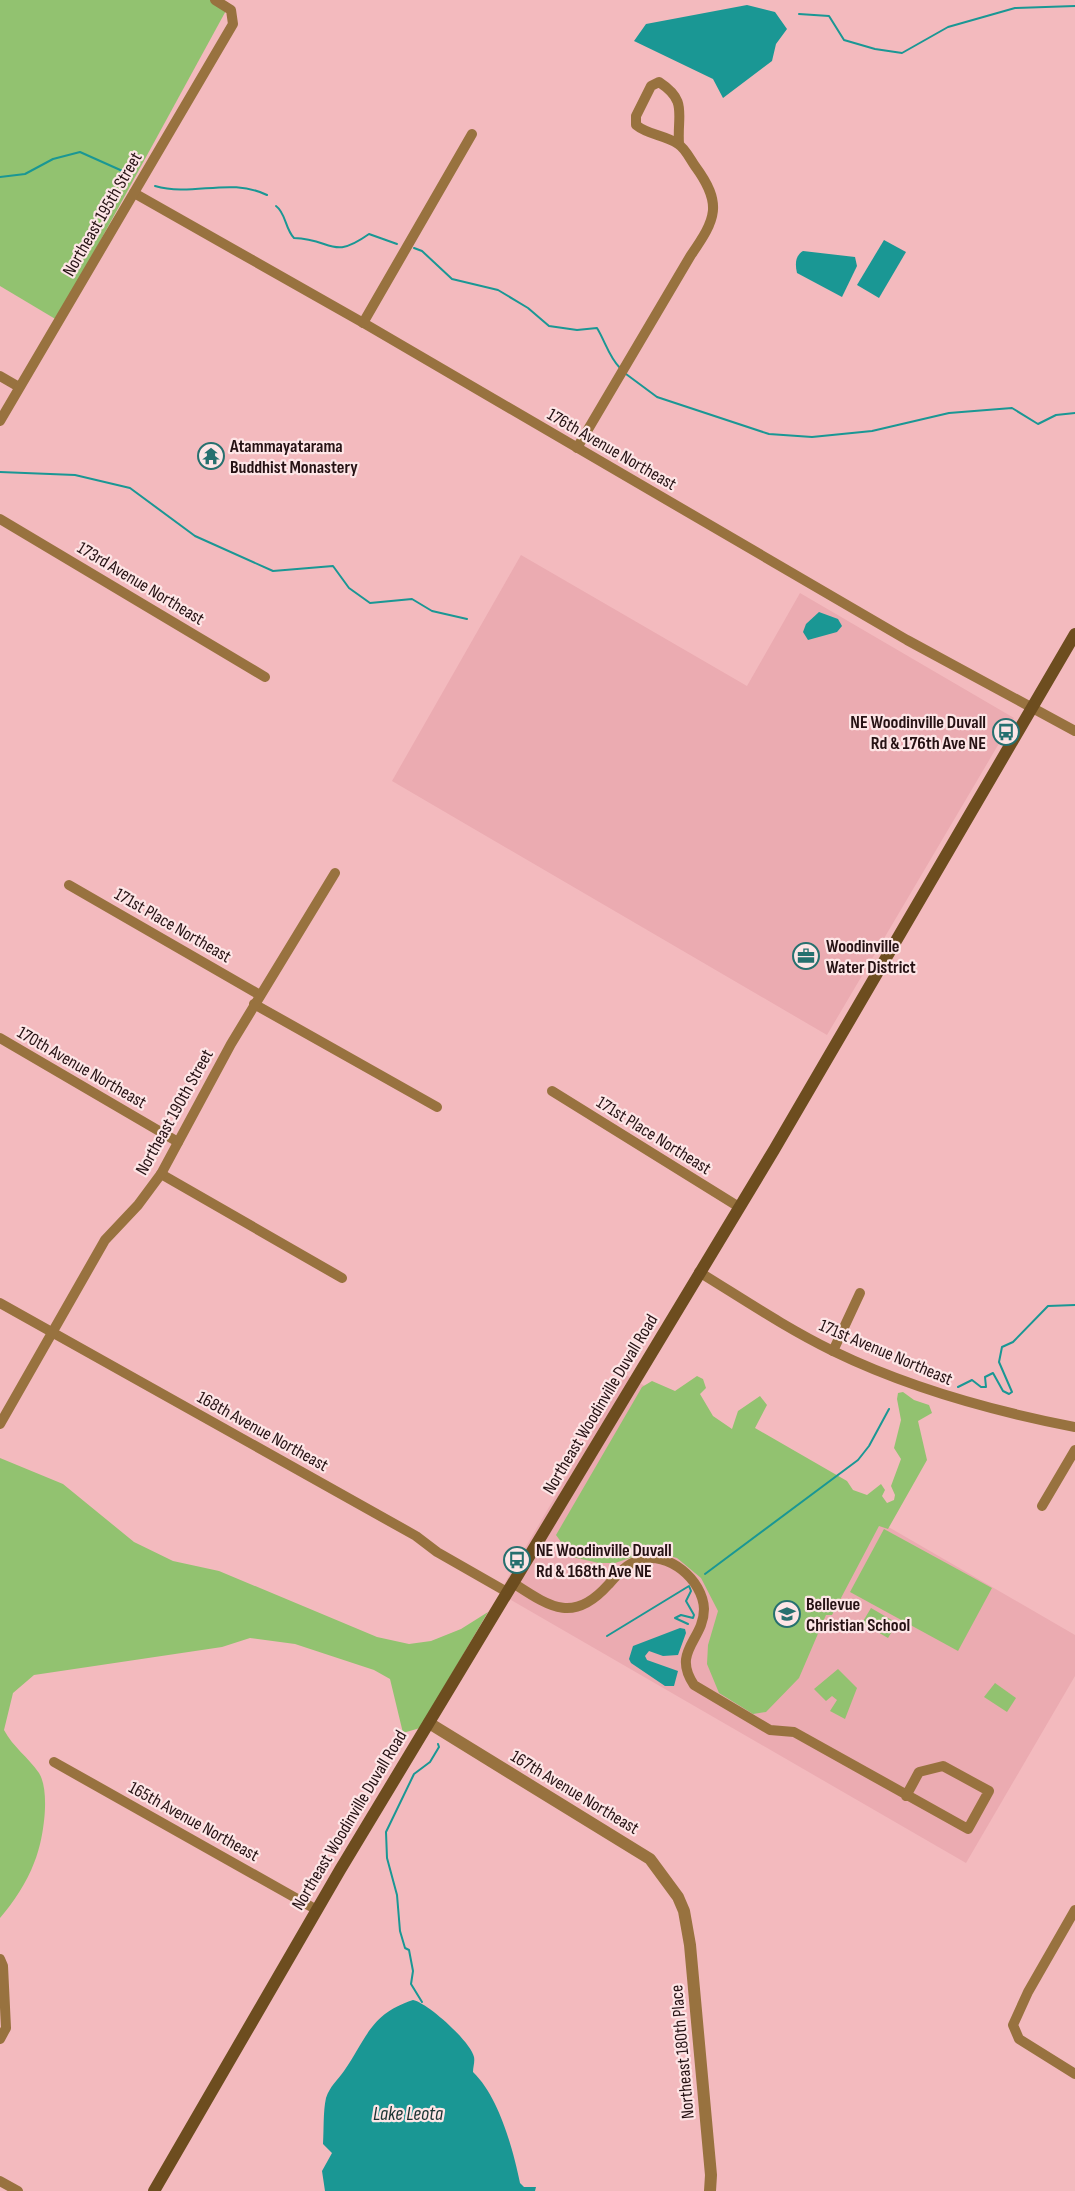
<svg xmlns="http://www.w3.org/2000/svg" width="1075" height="2191" font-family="'Sofia Sans Condensed',sans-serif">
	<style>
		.built { fill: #ebabb1 }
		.green { fill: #92c270 }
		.water { fill: #1a9794 }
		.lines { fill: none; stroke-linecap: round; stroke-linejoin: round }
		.stream { stroke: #1a9794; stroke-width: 2 }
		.minor { stroke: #98723f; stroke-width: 10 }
		.tertiary { stroke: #98723f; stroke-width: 12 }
		.secondary { stroke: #6d4d1f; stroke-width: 12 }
		.labels { text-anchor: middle; stroke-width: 4.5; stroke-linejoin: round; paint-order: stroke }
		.street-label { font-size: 18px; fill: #261214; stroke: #fde5e6 }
		.poi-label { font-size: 18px; font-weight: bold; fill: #261214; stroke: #fde5e6; text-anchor: start }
		.water-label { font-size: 20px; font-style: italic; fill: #1a3332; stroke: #fde5e6 }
	</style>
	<rect width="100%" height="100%" fill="#f3babe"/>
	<g class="built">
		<path d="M 521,555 L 747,686 L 800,593 L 1014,718 L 827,1035 L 392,781 Z"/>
		<path d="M 626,1375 L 1075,1635 L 1075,1676 L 966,1863 L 499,1593 Z"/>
	</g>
	<g class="green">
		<path d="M 0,0 L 215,0 L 228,7 L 57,320 L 0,286 Z"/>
		<path d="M 697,1376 L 703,1379 L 706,1388 L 700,1394 L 713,1416 L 732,1429 L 738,1411 L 760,1396 L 767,1405 L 755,1428 L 847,1481 L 853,1490 L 867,1495 L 881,1484 L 885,1490 L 882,1496 L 887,1503 L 894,1500 L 895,1495 L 891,1486 L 901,1459 L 894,1448 L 901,1420 L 897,1399 L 898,1393 L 903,1392 L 914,1400 L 929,1405 L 932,1413 L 918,1421 L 927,1460 L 888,1529 L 879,1526 L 832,1615 L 826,1615 L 799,1678 L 766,1712 L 753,1714 L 719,1693 L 707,1664 L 708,1645 L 718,1611 L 701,1578 L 677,1558 L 651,1551 L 615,1563 L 599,1563 L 572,1557 L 556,1535 L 642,1387 L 652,1381 L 675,1391 Z"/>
		<path d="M 0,1458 L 63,1484 L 134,1542 L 173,1561 L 219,1571 L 377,1637 L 409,1644 L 431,1641 L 461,1629 L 488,1612 L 420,1728 L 403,1733 L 390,1679 L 374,1670 L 295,1644 L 250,1638 L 222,1647 L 34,1675 L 13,1693 L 4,1730 C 13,1747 28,1757 39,1773 C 51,1792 43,1843 34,1863 C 27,1882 13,1903 0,1918 Z"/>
		<path d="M 884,1529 L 992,1588 L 958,1651 L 850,1592 Z"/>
		<path d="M 871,1608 L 897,1623 L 888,1638 L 862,1623 Z"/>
		<path d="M 838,1669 L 857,1688 L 845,1719 L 830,1711 L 837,1700 L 832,1696 L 826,1701 L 814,1689 Z"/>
		<path d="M 995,1683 L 1016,1698 L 1007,1712 L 984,1697 Z"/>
	</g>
	<g class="water">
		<path d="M 747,5 L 775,12 L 787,29 L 776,44 L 772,61 L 723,98 L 713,79 L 634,41 L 646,24 Z"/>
		<path d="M 884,240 L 906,252 L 879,298 L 857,285 Z"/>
		<path d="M 803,251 L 855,257 L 857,266 L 842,297 L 797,273 C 795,264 795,256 803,251 Z"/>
		<path d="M 819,612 L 838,619 L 842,626 L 837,632 L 808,640 L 803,632 L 806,624 Z"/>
		<path d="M 680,1628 L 685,1629 L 686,1633 L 678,1655 L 663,1656 L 649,1651 L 645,1656 L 647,1660 L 678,1671 L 674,1686 L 665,1686 L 631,1663 L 629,1659 L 633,1646 Z"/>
		<path d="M 413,2000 C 428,2003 471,2042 474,2057 C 475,2062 473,2067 473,2072 C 499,2097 513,2149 520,2183 L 524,2187 L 536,2187 L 535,2191 L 325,2191 L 322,2171 L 332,2153 L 323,2144 C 324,2128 323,2112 326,2098 C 330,2086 337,2081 344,2071 C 367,2038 370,2014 413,2000 Z"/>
	</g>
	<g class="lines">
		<g class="stream">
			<path d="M 799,14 L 829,16 L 844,40 L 875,49 L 902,53 L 948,27 L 1015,8 L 1075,6"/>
			<path d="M 0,177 L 25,174 L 53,159 L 80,152 L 127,173"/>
			<path d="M 155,186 C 193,197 230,177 267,195"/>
			<path d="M 276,206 C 286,213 285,229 294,238 C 333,239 331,261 369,234 L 397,244"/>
			<path d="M 414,248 L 422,251 L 452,279 L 498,290 L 528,308 L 549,326 L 577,330 L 597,328 C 605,341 609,357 620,368"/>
			<path d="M 626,374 L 657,397 L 769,434 L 812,437 L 872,431 L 949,413 L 1012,408 L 1038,424 L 1056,415 L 1075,413"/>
			<path d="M 0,472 L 75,475 L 130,488 L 195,536 L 273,571 L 333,566 L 349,588 L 370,603 L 412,599 L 432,611 L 467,619"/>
			<path d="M 958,1387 L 972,1380 L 981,1387 L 986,1387 L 985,1377 L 993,1373 L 1003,1391 L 1009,1394 L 1012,1392 L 999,1362 L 1002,1347 L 1013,1342 L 1048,1306 L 1075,1305"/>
			<path d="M 705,1574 L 858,1460 L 869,1446 L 889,1409"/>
			<path d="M 607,1636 L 689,1586 L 691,1591 L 686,1601 L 694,1615 L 693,1618 L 681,1615 L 675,1618 L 688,1624"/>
			<path d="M 422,2002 L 411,1984 L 413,1971 L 409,1950 L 405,1948 L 400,1931 L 397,1895 L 387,1858 L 386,1832 L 414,1774 L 430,1762 L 439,1747 L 438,1744"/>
		</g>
		<g class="minor">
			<path d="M 134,193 L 367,325 L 907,640 L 1075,731"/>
			<path d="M 363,323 L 472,134"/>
			<path d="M 0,376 L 19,387"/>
			<path d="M 0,421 L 233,24 L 231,10 L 215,0"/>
			<path d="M 577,448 L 691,255 C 716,219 723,204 695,166 C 690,159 685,148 678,144 C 665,135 648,135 636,125 L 636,116 L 651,86 L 659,82 C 688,101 677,113 679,144"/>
			<path d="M 0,519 L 265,677"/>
			<path d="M 69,885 L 260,995"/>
			<path d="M 254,1004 L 437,1107"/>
			<path d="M 0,1038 L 178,1142"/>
			<path d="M 552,1091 L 739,1207"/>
			<path d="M 161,1174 L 342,1278"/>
			<path d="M 699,1272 C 743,1299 786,1328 833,1351 C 909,1388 992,1411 1075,1427"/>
			<path d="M 0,1303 L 416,1536 L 437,1552 L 507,1592"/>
			<path d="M 833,1351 L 860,1293"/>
			<path d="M 0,1424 L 105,1240 L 138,1205 L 161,1174 L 231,1044 L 335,873"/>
			<path d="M 1042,1506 L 1075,1450"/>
			<path d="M 513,1583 C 550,1607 573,1624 608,1585 C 617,1575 626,1564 639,1560 C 668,1550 703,1580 704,1609 C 704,1640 671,1651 694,1685 L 770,1730 L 794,1732 L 968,1829 L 989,1791 L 943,1766 L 919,1772 L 906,1796"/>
			<path d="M 54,1762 L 317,1910"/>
			<path d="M 1075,1910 L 1028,1992 L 1013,2025 L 1019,2039 L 1075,2074"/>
			<path d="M 0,1959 L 3,1966 L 6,2028 L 0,2039"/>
			<path d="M 0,2181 L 18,2191"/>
		</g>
		<path class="tertiary" d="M 429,1723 L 650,1859 L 678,1897 L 684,1911 L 690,1945 L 711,2175 L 710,2191"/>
		<path class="secondary" d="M 154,2191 L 340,1870 L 774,1150 L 1075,634"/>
	</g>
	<defs>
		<symbol id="temple-ring" viewBox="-11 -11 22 22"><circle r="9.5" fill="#fde5e6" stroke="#26706f" stroke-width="1.5"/><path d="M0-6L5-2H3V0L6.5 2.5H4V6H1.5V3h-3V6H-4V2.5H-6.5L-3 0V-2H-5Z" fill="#26706f"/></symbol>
		<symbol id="bus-ring" viewBox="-11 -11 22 22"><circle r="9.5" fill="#fde5e6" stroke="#26706f" stroke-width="1.5"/><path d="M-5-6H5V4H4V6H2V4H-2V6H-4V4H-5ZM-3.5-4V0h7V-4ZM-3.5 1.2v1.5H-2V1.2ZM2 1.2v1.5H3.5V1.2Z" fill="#26706f"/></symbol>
		<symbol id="office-ring" viewBox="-11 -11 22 22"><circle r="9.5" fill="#fde5e6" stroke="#26706f" stroke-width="1.5"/><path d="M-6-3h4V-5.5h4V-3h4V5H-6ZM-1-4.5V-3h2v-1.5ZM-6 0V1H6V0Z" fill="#26706f"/></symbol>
		<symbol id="school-ring" viewBox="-11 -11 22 22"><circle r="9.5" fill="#fde5e6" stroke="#26706f" stroke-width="1.5"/><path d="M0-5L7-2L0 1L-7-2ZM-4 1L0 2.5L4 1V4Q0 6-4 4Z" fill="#26706f"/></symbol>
	</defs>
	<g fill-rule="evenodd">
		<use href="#temple-ring" x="196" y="441" width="30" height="30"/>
		<use href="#bus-ring" x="991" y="717" width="30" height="30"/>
		<use href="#office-ring" x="791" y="941" width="30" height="30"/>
		<use href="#bus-ring" x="502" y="1545" width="30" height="30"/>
		<use href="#school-ring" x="772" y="1599" width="30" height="30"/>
	</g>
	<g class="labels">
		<g class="street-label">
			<text transform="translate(102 214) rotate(-60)" y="6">Northeast 195th Street</text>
			<text transform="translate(612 449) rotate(30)" y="6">176th Avenue Northeast</text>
			<text transform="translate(141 583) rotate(31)" y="6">173rd Avenue Northeast</text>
			<text transform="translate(173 925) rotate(30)" y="6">171st Place Northeast</text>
			<text transform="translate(82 1067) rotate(30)" y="6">170th Avenue Northeast</text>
			<text transform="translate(174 1112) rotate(-61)" y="6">Northeast 190th Street</text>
			<text transform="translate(654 1135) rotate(32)" y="6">171st Place Northeast</text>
			<text transform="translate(886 1352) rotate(23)" y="6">171st Avenue Northeast</text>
			<text transform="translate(600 1404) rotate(-59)" y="6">Northeast Woodinville Duvall Road</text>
			<text transform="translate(263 1431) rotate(29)" y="6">168th Avenue Northeast</text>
			<text transform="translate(575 1792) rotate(31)" y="6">167th Avenue Northeast</text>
			<text transform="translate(349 1820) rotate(-59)" y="6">Northeast Woodinville Duvall Road</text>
			<text transform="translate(194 1821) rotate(29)" y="6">165th Avenue Northeast</text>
			<text transform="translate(682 2052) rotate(-95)" y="6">Northeast 180th Place</text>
		</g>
		<g class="poi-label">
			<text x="230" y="452">Atammayatarama<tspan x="230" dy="21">Buddhist Monastery</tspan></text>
			<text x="986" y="728" text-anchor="end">NE Woodinville Duvall<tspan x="986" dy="21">Rd &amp; 176th Ave NE</tspan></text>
			<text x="826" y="952">Woodinville<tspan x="826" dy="21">Water District</tspan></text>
			<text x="536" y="1556">NE Woodinville Duvall<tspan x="536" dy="21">Rd &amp; 168th Ave NE</tspan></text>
			<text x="806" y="1610">Bellevue<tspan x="806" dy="21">Christian School</tspan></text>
		</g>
		<g class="water-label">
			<text x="408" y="2120">Lake Leota</text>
		</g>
	</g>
</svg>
